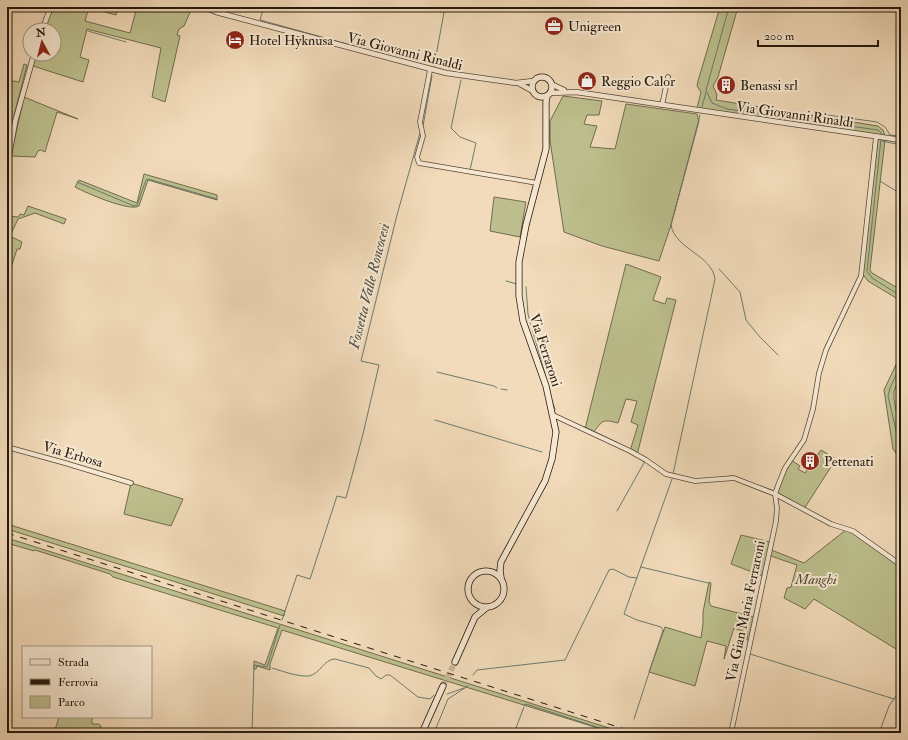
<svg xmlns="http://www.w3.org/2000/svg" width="908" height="740" font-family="'IM FELL Double Pica',serif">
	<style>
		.green { fill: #bdc08e; stroke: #706c4e }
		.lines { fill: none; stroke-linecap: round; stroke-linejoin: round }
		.stream { stroke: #6b7a6f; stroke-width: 1 }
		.secondary-tunnel { stroke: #c9b497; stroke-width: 5.5; stroke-dasharray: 5.5 3; stroke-linecap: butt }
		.minor-casing { stroke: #574938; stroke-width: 5.5 }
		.tertiary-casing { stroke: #574938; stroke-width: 6 }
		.secondary-casing { stroke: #23180d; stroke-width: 7 }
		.minor { stroke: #f7e8d2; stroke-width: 4 }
		.tertiary { stroke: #f7e8d2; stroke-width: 4.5 }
		.secondary { stroke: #f7e8d2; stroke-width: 5.5 }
		.rail { stroke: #23180d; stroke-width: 1; stroke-dasharray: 7 7; stroke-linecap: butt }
		.labels { text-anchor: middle; stroke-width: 4; stroke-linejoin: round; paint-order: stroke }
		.poi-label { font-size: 14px; fill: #23180d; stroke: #f7e8d2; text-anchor: start }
		.street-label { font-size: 14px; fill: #23180d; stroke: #f7e8d2 }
		.park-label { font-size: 14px; font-style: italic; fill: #514a34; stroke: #f7e8d2 }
		.water-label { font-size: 15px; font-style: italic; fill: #4d5146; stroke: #f7e8d2 }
	</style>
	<rect width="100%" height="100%" fill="#f2dbba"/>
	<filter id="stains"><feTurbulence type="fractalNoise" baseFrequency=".005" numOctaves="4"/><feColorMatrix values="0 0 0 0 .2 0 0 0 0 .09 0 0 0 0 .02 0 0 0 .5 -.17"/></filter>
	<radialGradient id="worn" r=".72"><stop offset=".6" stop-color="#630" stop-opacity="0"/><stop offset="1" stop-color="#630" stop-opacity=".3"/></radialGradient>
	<g class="green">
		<path d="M 53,7 L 89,7 L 85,21 L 130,33 L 137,7 L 192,8 L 184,26 L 179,29 L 177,35 L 180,36 L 165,102 L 152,97 L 161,48 L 87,29 L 80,57 L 89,60 L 83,82 L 33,66 L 36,54 L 54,54 L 54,30 L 43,30 Z"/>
		<path d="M 96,7 L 118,7 L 116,15 L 97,10 Z"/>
		<path d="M 720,7 L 738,7 L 718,77 L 713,86 L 717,95 L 716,100 L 878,126 L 883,130 L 885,136 L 697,108 L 701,92 L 697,86 L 698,81 Z"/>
		<path d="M 24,64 L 27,65 L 11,127 L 7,154 L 7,80 L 19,82 Z"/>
		<path d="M 563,96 L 602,101 L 599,115 L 587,115 L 584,124 L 597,126 L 590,147 L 615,149 L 626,104 L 697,114 L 699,121 L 671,225 L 659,261 L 602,246 L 564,232 L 550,141 L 550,121 Z"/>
		<path d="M 24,97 L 78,119 L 57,112 L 45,152 L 41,150 L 38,151 L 35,157 L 11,156 Z"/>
		<path d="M 878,139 L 885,140 L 870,270 L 872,273 L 901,290 L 901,301 L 868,281 L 861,272 Z"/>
		<path d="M 144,174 L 217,195 L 217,200 L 148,180 L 139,206 C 130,212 86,193 75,187 L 79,180 L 137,203 Z"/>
		<path d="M 494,197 L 526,202 L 520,237 L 490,231 Z"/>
		<path d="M 28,206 L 66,219 L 64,224 L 35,213 L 18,219 L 10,236 L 22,242 L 20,249 L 17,249 L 12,265 L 7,263 L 7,220 L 8,216 L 18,217 L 20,214 L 24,215 Z"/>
		<path d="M 626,264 L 661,277 L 653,300 L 665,304 L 667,298 L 676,300 L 637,455 L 630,451 L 638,425 L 631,422 L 637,401 L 626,399 L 618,423 C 602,419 603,420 593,433 L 585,429 Z"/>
		<path d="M 901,354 L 901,375 L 894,391 L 894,399 L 901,437 L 901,460 L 893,449 L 884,390 Z"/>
		<path d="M 821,450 L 836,459 L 804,509 L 775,494 L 791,460 L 800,466 L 798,469 L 805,473 Z"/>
		<path d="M 131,483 L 183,499 L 171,526 L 124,514 Z"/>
		<path d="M 7,524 L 285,611 L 284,616 L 7,529 Z"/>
		<path d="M 847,529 L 901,565 L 901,652 L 814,599 L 805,609 L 784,598 L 787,588 L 791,587 L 797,565 L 768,555 L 763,576 L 731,564 L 741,535 L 770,542 L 769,549 L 804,563 Z"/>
		<path d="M 7,538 L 625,733 L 614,733 L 282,630 L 270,664 L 270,670 L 257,666 L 256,669 L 254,669 L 254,661 L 265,665 L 278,628 L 113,577 L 110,574 L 35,550 L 34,551 L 7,543 Z"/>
		<path d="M 709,582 L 711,583 L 709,602 L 711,606 L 754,617 L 750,641 L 747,640 L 747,633 L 734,628 L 724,659 L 726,646 L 707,641 L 695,686 L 649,672 L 665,627 L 701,638 L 703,624 L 703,612 Z"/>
		<path d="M 59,717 L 92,717 L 92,724 L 99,724 L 101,726 L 100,733 L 54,733 Z"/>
	</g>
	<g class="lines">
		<g class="stream">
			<path d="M 264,7 L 260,20 L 358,47"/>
			<path d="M 729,7 L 706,90 L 712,103 L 727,109 L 878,130 L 881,133 L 882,136"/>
			<path d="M 88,31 L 126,42"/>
			<path d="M 434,67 L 445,7"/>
			<path d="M 461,80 L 451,128 L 460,137 L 476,143 L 470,170"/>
			<path d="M 702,107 L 706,92"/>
			<path d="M 820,114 L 877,122 L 885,127 L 890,135 L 901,136"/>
			<path d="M 423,126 L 432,76"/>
			<path d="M 881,139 L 867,271 L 872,278 L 901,296"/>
			<path d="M 882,141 L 901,145"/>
			<path d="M 880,181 L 901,194"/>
			<path d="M 77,182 L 134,206 L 137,205 L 146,180 L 148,179 L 217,199"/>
			<path d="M 719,269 L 740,292 L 746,320 L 759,336 L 778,355"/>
			<path d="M 506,281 L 517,284"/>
			<path d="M 526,287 L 528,314 L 545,374"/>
			<path d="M 901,364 L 890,388 L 888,396 L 901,452"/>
			<path d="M 437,372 L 494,386 L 497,388"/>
			<path d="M 501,389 L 507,390"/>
			<path d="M 551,398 L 555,409"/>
			<path d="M 435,420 L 542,452"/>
			<path d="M 585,427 L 618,443"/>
			<path d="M 673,474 L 715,279 C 712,255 675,249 671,225 L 700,115"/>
			<path d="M 722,477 L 733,476"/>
			<path d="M 758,485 L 772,490"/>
			<path d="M 617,511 L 645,461"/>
			<path d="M 641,567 L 708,583"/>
			<path d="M 282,620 L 297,575 L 310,579 L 337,496 L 346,498 L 363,434 L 379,365 L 361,361 L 397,215 L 420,133"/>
			<path d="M 750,654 L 894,699"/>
			<path d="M 272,668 C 282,671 298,677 309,676 C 320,674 324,659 335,659 L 369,668 L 376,676 L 381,679 L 386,675 L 390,675 L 418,697 L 430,699 L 434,695"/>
			<path d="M 473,675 L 477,670 L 565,660 L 609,570 L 613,569 L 629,577 L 637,578"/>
			<path d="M 447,694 L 464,688"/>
			<path d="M 524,705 L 526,704 L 615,733"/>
			<path d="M 634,719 L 663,630 L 661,627 L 637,620 L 624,614 L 672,479"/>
			<path d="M 252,733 L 254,665 L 267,667 L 280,625"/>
			<path d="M 434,733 L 448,699 L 468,686"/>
			<path d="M 514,733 L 524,707"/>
			<path d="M 879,733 L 889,706 L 901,689"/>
		</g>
		<path class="secondary-tunnel" d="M 443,686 L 455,662"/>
		<defs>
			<g id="minor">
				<path d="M 430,70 L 420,122 L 423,136 L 417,157 L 419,163 L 537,183"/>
				<path d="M 662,105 L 668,77"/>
				<path d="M 553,415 L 630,451 L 646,460 L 666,474 L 695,481 L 734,478 L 775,494 L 831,524 L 853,531 L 901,565"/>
				<path d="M 7,447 L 65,463 L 131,483"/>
				<path d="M 731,733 L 776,521 L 777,508 L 775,494 L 779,483 L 785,468 L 804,440 L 813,409 L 819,373 L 826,350 L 861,276 L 876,137"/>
			</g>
			<g id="tertiary">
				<path d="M 204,7 L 216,12 L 446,73 L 516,83 L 533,81"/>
				<path d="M 42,30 L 51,7"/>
				<path d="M 520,84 L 531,90"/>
				<path d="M 551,84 L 564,90"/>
				<path d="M 551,93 L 576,92 L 901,140"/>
				<path d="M 7,166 L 15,122 L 34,54"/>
			</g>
			<g id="secondary">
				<circle cx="542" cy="87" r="10"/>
				<circle cx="486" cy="589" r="18"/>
				<path d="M 501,578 L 500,570 L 501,562 L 545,481 L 552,459 L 556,432 L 546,386 L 523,321 L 519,296 L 519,262 L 526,225 L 546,149 L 546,102 L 547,96"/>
				<path d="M 455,662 L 475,617 L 486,608"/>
				<path d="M 422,733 L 443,686"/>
			</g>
		</defs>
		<use href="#minor" class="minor-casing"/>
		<use href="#tertiary" class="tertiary-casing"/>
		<use href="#secondary" class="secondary-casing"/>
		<use href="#minor" class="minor"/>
		<use href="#tertiary" class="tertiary"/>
		<use href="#secondary" class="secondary"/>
		<path class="rail" d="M 7,533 L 637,733"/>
	</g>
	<defs>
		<symbol id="office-disc" viewBox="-11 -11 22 22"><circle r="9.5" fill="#8f2418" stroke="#f7e8d2"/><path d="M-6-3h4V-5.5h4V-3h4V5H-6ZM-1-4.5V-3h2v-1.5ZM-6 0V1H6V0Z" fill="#fff"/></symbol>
		<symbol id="hotel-disc" viewBox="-11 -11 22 22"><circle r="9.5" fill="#8f2418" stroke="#f7e8d2"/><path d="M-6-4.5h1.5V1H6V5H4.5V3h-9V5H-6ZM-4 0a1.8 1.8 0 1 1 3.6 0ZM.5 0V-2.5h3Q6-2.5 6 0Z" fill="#fff"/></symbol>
		<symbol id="shop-disc" viewBox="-11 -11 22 22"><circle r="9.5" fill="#8f2418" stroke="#f7e8d2"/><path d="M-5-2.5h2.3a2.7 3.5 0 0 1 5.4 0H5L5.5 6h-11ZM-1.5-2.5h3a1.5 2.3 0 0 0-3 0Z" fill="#fff"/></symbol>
		<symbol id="building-disc" viewBox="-11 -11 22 22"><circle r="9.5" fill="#8f2418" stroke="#f7e8d2"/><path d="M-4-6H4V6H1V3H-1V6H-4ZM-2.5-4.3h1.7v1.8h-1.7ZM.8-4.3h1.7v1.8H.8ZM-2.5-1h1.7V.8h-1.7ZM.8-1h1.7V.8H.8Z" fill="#fff"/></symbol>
	</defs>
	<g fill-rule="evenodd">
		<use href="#office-disc" x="543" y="15" width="22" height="22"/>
		<use href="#hotel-disc" x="224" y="29" width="22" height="22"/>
		<use href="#shop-disc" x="576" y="70" width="22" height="22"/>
		<use href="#building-disc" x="715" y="74" width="22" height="22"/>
		<use href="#building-disc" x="799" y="450" width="22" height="22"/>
	</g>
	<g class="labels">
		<g class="poi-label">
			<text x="568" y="31">Unigreen</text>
			<text x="249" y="45">Hotel Hyknusa</text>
			<text x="601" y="86">Reggio Calor</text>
			<text x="740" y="90">Benassi srl</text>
			<text x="824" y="466">Pettenati</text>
		</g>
		<g class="street-label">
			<text transform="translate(405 51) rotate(14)" y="5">Via Giovanni Rinaldi</text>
			<text transform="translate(795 114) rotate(8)" y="5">Via Giovanni Rinaldi</text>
			<text transform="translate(546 350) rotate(72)" y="5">Via Ferraroni</text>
			<text transform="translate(73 454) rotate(16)" y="5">Via Erbosa</text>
			<text transform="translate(745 611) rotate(-78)" y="5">Via Gian Maria Ferraroni</text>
		</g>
		<g class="park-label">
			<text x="816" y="584">Manghi</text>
		</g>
		<g class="water-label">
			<text transform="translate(369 286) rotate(-76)" y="5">Fossetta Valle Roncocesi</text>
		</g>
	</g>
	<rect width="908" height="740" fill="none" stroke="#f2dbba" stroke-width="24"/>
	<rect x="8" y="8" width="892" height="724" fill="none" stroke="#23180d" stroke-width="2"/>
	<rect x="12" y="12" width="884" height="716" fill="none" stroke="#23180d"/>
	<rect x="22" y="646" width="130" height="72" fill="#f7e8d2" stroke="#a29583"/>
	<rect x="30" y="659" width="20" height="6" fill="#f7e8d2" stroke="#a29583"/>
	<text x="58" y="666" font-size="12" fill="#23180d">Strada</text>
	<rect x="30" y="679" width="20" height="6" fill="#23180d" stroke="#a29583"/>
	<text x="58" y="686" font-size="12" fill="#23180d">Ferrovia</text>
	<rect x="30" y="696" width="20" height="12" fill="#bdc08e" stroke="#a29583"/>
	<text x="58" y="706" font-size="12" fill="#23180d">Parco</text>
	<g transform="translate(42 42) rotate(353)"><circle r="19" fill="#f7e8d2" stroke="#a29583"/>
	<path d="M0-3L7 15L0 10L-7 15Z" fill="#8f2418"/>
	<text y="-6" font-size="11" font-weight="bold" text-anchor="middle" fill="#23180d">N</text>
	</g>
	<path d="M758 40v6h120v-6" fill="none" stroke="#23180d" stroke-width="2"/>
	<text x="764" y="40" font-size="12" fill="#23180d" stroke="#f7e8d2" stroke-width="3" paint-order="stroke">200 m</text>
	<rect width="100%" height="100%" filter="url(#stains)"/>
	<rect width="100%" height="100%" fill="url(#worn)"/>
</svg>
